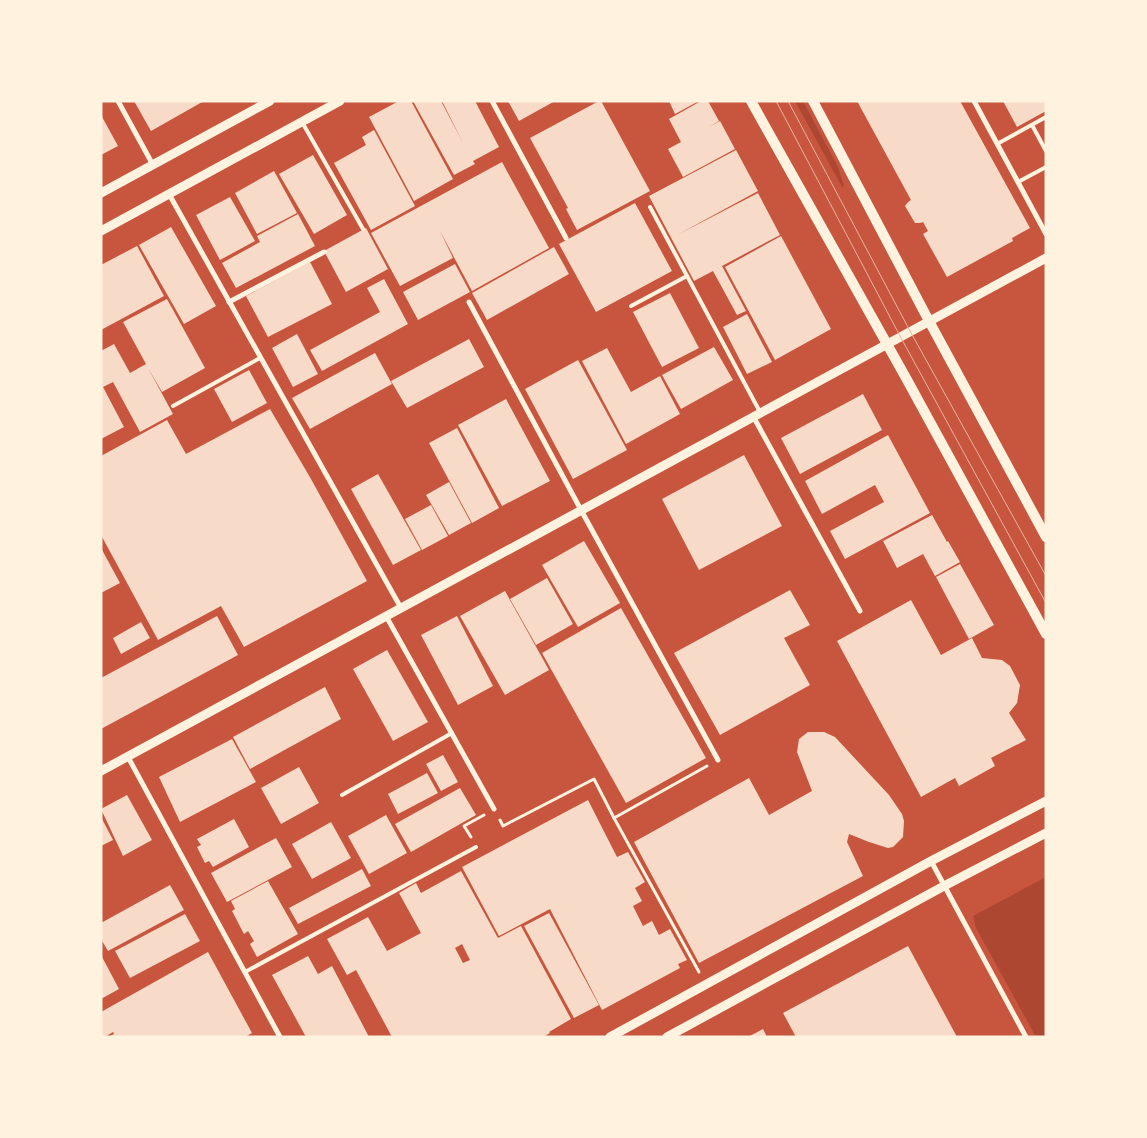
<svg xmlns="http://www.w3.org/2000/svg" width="1147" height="1138" font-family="'Asap Condensed',sans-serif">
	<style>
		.green { fill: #ae4732 }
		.building { fill: #f7dbc8; fill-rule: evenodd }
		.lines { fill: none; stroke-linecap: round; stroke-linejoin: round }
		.path { stroke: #fff3e0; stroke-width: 3 }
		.service { stroke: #fff3e0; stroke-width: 4 }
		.minor { stroke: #fff3e0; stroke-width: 5 }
		.tertiary { stroke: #fff3e0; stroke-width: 9 }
		.secondary { stroke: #fff3e0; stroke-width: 10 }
		.tram { stroke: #e9b49f; stroke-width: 1 }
	</style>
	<rect width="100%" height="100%" fill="#c8553d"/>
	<g class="green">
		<path d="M 795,101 L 803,101 L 838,167 L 844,186 L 842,187 Z"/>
		<path d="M 1046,877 L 1046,1037 L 1036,1037 L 976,928 L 973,916 Z"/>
	</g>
	<g class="building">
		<path d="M 134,101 L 204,101 L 151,131 Z"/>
		<path d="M 399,101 L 411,101 L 453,179 L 414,201 L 369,117 Z"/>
		<path d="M 413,101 L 441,101 L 463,143 L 442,101 L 475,101 L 499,147 L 473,161 L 475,164 L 454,175 Z"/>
		<path d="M 508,101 L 555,101 L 519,121 Z"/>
		<path d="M 599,101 L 601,101 L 650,191 L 577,230 L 566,209 L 568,208 L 530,138 Z"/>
		<path d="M 669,101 L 699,101 L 675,114 Z"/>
		<path d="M 701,101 L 708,101 L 719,121 L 709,127 L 720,121 L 735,149 L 683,177 L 668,149 L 681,142 L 669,119 Z"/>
		<path d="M 857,101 L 960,101 L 1030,228 L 1012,238 L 1013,241 L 947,277 L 923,234 L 928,231 L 923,222 L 920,223 L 915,223 L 905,206 L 908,202 L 911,200 Z"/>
		<path d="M 1003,101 L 1046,101 L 1046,111 L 1017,127 Z"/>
		<path d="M 101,115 L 118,146 L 101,155 Z"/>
		<path d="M 374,130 L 415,206 L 371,230 L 334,163 L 366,145 L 362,137 Z"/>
		<path d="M 736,150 L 758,191 L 677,235 L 758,193 L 780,235 L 722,266 L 746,311 L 737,315 L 713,271 L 694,281 L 649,196 Z"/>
		<path d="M 313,155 L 347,215 L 314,234 L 279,174 Z"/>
		<path d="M 502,162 L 549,248 L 472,291 L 440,231 L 453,258 L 400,286 L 371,233 Z"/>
		<path d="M 274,171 L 297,213 L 257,234 L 235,193 Z"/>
		<path d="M 230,197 L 255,241 L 220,260 L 196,215 Z"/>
		<path d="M 635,203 L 672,271 L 596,312 L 559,244 Z"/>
		<path d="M 298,214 L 315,246 L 236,288 L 222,263 L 260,242 L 257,236 Z"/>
		<path d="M 171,227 L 216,306 L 184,324 L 139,245 Z"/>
		<path d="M 366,228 L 388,269 L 346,292 L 324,251 Z"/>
		<path d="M 781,236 L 831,329 L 775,360 L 725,267 Z"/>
		<path d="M 137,246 L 164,296 L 101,330 L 101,265 Z"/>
		<path d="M 554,247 L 569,274 L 487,320 L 472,293 Z"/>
		<path d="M 310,262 L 332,304 L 268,337 L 246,296 Z"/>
		<path d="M 455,264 L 470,292 L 418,320 L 403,292 Z"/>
		<path d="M 384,279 L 408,324 L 322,371 L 310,350 L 380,312 L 367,288 Z"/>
		<path d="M 670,293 L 699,348 L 662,367 L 633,312 Z"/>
		<path d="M 167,299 L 205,368 L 162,392 L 148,368 L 173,414 L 140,432 L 113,382 L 103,387 L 124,427 L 101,439 L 101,351 L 114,344 L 130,373 L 146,364 L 123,322 Z"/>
		<path d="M 747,314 L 772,362 L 747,374 L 723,327 Z"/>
		<path d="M 297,334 L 318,374 L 293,387 L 272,348 Z"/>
		<path d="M 469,339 L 484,367 L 407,408 L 391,381 Z"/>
		<path d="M 714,347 L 733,380 L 681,409 L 662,375 Z"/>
		<path d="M 607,348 L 631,392 L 660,376 L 680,414 L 626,444 L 582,361 Z"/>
		<path d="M 375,353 L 392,384 L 310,429 L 292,398 Z"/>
		<path d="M 578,360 L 627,450 L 573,479 L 525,389 Z"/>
		<path d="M 249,370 L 267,403 L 232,422 L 214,389 Z"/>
		<path d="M 863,394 L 882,430 L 800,474 L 781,438 Z"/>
		<path d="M 506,399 L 550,481 L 502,506 L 458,425 Z"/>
		<path d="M 270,409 L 311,479 L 367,581 L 244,647 L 221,606 L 158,640 L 101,535 L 101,456 L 167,420 L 186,454 Z"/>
		<path d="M 457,428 L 499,508 L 472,523 L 429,443 Z"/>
		<path d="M 888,435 L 930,513 L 845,559 L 830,531 L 884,502 L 875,485 L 822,514 L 805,481 Z"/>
		<path d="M 744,455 L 782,526 L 699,570 L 662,499 Z"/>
		<path d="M 378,474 L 421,550 L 393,565 L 351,489 Z"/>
		<path d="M 449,482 L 471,523 L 449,535 L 426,495 Z"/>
		<path d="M 431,505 L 448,536 L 422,550 L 405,519 Z"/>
		<path d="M 932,515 L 947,542 L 948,541 L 960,562 L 935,576 L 923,554 L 897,568 L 883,541 Z"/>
		<path d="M 584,541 L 620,603 L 578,627 L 542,565 Z"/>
		<path d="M 101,548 L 120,583 L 101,593 Z"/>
		<path d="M 960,564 L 994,625 L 969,639 L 936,577 Z"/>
		<path d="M 547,578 L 573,624 L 536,645 L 510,599 Z"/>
		<path d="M 790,590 L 810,625 L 784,638 L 810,685 L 720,735 L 674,653 Z"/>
		<path d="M 505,591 L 549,670 L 505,695 L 460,616 Z"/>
		<path d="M 911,600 L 941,655 L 972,638 L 982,658 L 1002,660 L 1010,666 L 1020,685 L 1017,703 L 1009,713 L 1026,740 L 991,758 L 995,766 L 959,786 L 955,778 L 921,797 L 837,641 Z"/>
		<path d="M 621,608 L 706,758 L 626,803 L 542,653 Z"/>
		<path d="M 217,616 L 238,655 L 101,729 L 101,678 Z"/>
		<path d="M 457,616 L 493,686 L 458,705 L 421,635 Z"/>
		<path d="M 141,622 L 150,638 L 121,654 L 113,638 Z"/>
		<path d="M 387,650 L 428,722 L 393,741 L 353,669 Z"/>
		<path d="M 325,687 L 341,719 L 250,769 L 233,737 Z"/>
		<path d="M 808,732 L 824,732 L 835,737 L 889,795 L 902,814 L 904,821 L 903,837 L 893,847 L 888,848 L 869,842 L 849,834 L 847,842 L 863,876 L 699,963 L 634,842 L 749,778 L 769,815 L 812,791 L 797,752 L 799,739 Z"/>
		<path d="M 232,739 L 256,782 L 180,822 L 159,777 Z"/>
		<path d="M 443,755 L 458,782 L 441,791 L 426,764 Z"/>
		<path d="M 299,767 L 319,803 L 281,824 L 261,788 Z"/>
		<path d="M 427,773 L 438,793 L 398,814 L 388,794 Z"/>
		<path d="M 460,788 L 476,815 L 411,852 L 395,824 Z"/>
		<path d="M 127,795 L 152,840 L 123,856 L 101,809 Z"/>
		<path d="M 588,800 L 617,857 L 628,852 L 645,882 L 635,888 L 642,901 L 633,906 L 643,926 L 652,921 L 659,935 L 670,929 L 687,960 L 678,964 L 680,968 L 602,1010 L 550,909 L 499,936 L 462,867 Z"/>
		<path d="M 386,815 L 407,853 L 369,874 L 348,836 Z"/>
		<path d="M 101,817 L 113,840 L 101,846 Z"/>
		<path d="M 234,819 L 249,847 L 213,867 L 209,861 L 205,863 L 197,847 L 201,845 L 197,839 Z"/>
		<path d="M 331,822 L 351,858 L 312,879 L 292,844 Z"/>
		<path d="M 276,838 L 292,867 L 227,902 L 211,873 Z"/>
		<path d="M 362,869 L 371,886 L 298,924 L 289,908 Z"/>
		<path d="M 461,871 L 498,938 L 521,926 L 571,1019 L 549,1032 L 550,1033 L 543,1037 L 392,1037 L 356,970 L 347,975 L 327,939 L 368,917 L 387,951 L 421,933 L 399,893 L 416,883 L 421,893 ZM 462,944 L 470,960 L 463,963 L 455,948 Z"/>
		<path d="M 268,881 L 298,934 L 257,957 L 250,944 L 254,941 L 248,931 L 244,934 L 232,911 L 235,909 L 231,901 Z"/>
		<path d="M 170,885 L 184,910 L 108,951 L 101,939 L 101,923 Z"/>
		<path d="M 549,913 L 599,1005 L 574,1018 L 524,926 Z"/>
		<path d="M 185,914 L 200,941 L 130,978 L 115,951 Z"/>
		<path d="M 908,946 L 957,1037 L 796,1037 L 783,1013 Z"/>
		<path d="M 208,952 L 252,1033 L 245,1037 L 108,1037 L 114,1034 L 113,1032 L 105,1037 L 101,1037 L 101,1012 Z"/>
		<path d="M 101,955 L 119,989 L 101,999 Z"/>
		<path d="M 308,956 L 318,974 L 332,966 L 369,1037 L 306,1037 L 272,975 Z"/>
		<path d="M 763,1029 L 767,1037 L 748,1037 Z"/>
	</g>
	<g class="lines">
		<g class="path">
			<path d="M 500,820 L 503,826 L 594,779 L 614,818"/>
			<path d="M 471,837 L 464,826 L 484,815"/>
			<path d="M 699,972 L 614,818 L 707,766"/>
		</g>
		<g class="service">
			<path d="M 302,122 L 363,229"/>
			<path d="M 1032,125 L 1046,151"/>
			<path d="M 997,144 L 1046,117"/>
			<path d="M 1018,182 L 1046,167"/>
			<path d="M 650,207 L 760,412"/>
			<path d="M 631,306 L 687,276"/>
			<path d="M 173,406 L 260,358"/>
			<path d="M 342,795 L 452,733"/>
			<path d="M 245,972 L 476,847"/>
		</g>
		<g class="minor">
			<path d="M 118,101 L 153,165"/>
			<path d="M 492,101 L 566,238"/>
			<path d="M 974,101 L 1046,234"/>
			<path d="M 169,194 L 401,608"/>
			<path d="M 229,302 L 324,252"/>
			<path d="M 469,302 L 581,510 L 718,760"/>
			<path d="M 753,416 L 860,611"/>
			<path d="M 386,616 L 494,809"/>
			<path d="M 128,757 L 280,1037"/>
			<path d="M 931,861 L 1026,1037"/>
		</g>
		<g class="tertiary">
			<path d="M 101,193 L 270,101"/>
			<path d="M 101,231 L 340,101"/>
			<path d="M 101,771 L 1046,258"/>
			<path d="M 610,1037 L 931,861 L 1046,801"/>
			<path d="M 667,1037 L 944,886 L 1046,833"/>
		</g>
		<g class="secondary">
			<path d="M 751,101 L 906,378 L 1046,634"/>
			<path d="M 813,101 L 929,321 L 1046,537"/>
		</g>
		<g class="tram">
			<path d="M 776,101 L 900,336 L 1046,603"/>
			<path d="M 788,101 L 910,331 L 1046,576"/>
		</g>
	</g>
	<rect width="1147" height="1138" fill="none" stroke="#fff3e0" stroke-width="205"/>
</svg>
